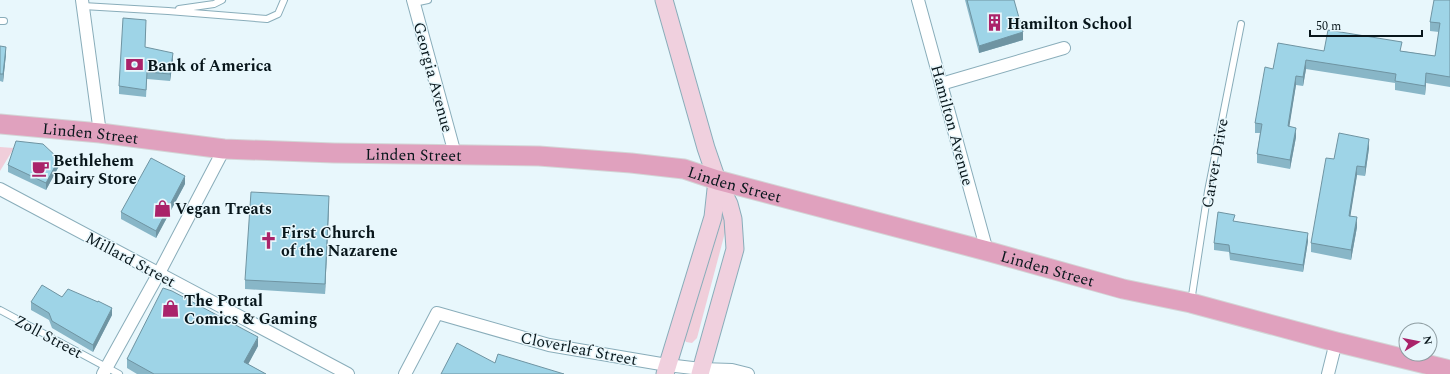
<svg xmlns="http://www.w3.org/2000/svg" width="1450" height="374" font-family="Spectral,serif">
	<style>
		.green { fill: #f0ceda }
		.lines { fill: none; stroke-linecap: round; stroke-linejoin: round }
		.lane-casing { stroke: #89adba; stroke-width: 8 }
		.street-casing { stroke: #89adba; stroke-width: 14 }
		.secondary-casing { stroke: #89adba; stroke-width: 19 }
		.primary-casing { stroke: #d3d5d6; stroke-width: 21 }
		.lane { stroke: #fff; stroke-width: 6 }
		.street { stroke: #fff; stroke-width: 12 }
		.secondary { stroke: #f0d0de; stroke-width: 17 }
		.primary { stroke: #e0a1be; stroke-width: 19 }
		.wall { fill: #88b6c7 }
		.shaded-wall { fill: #6f94a2 }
		.building { fill: #9ed4e7; stroke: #6f94a2 }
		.labels { text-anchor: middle; stroke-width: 3; stroke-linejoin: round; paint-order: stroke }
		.poi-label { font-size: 16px; font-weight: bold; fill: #08161b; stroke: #e8f7fc; text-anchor: start }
		.street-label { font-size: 16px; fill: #08161b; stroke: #e8f7fc }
	</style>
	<rect width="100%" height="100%" fill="#e8f7fc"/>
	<g class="green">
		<path d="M 0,147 L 14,148 L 0,171 Z"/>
		<path d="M 723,208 L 727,225 L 697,338 L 692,343 L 686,342 L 683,337 Z"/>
	</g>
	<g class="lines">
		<defs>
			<g id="lane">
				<path d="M 414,3 L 428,0"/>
				<path d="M 83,6 L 168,11 L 267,19 L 278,14 L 284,0"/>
				<path d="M 179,9 L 214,4 L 222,0"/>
				<path d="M 0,21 L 4,21"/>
				<path d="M 1191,302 L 1208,191 L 1241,24"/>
				<path d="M 0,310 L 119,374"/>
			</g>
			<g id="street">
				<path d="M 82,0 L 100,133"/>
				<path d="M 413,0 L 455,154"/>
				<path d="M 918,0 L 987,251"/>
				<path d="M 941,84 L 1064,48"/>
				<path d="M 0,189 L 348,374"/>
				<path d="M 103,374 L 159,273 L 224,149"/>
				<path d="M 405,374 L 437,313 L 549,345 L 667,365 L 701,369 L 732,370 L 748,374"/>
				<path d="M 1328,374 L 1336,342"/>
			</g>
			<g id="secondary">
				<path d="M 664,0 L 706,148 L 717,180 L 729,204 L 733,219 L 735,249 L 700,374"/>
				<path d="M 665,374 L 713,217 L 717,180"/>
			</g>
			<g id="primary">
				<path id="s1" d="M 0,124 L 100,133 L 224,149 L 334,153 L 539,156 L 631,163 L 684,169 L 717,180 L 987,251 L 1123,289 L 1191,303 L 1336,342 L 1450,370"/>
			</g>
		</defs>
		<use href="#lane" class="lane-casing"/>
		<use href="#street" class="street-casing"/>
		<use href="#secondary" class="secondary-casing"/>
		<use href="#primary" class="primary-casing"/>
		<use href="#lane" class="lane"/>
		<use href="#street" class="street"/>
		<use href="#secondary" class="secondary"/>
		<use href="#primary" class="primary"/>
	</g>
	<g class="wall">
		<path d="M 965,0 L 1014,0 L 1023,40 L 979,53 Z"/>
		<path d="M 1450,0 L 1450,87 L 1426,83 L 1425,95 L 1395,90 L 1395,83 L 1306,69 L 1303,86 L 1296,85 L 1289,126 L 1296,137 L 1290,169 L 1257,163 L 1257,154 L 1260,133 L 1255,133 L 1255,123 L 1273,69 L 1324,51 L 1402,51 L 1435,56 L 1439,32 L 1430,31 L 1430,22 Z"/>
		<path d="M 146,27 L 145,47 L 173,60 L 170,81 L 147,79 L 146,97 L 119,94 L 119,86 Z"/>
		<path d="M 0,46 L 6,54 L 3,82 L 0,81 Z"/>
		<path d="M 1369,148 L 1365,176 L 1357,175 L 1350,216 L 1357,227 L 1351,260 L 1311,252 L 1311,243 L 1334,159 Z"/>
		<path d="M 8,165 L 59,166 L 46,190 L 8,172 Z"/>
		<path d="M 185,184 L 156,238 L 121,219 L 121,212 Z"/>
		<path d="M 329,206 L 325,294 L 245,289 L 245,280 Z"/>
		<path d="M 1235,221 L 1308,241 L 1303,272 L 1230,260 L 1229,252 L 1214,250 L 1214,243 Z"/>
		<path d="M 62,297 L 112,315 L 93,352 L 52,328 L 49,320 L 31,310 L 31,302 Z"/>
		<path d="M 258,346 L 248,364 L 266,374 L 137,374 L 127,368 L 127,359 Z"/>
	</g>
	<g class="shaded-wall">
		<path d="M 1023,32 L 1023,40 L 979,53 L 979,46 Z"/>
		<path d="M 6,47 L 6,54 L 3,82 L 3,74 Z"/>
		<path d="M 173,53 L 173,60 L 170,81 L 170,74 Z"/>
		<path d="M 1306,60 L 1306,69 L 1303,86 L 1303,77 Z"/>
		<path d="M 1426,73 L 1426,83 L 1425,95 L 1425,86 Z"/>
		<path d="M 1296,76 L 1296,85 L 1288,135 L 1288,126 Z"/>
		<path d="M 1296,128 L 1296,137 L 1290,169 L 1290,160 Z"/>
		<path d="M 1369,139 L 1369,148 L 1365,176 L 1365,167 Z"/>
		<path d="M 59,159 L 59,166 L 46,190 L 46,183 Z"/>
		<path d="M 1357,166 L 1357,175 L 1349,225 L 1349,216 Z"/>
		<path d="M 185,176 L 185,184 L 156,238 L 156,231 Z"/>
		<path d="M 329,196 L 329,206 L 325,294 L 325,284 Z"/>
		<path d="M 1357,217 L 1357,227 L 1351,260 L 1351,250 Z"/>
		<path d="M 1308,233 L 1308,241 L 1303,272 L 1303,265 Z"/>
		<path d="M 112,308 L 112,315 L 93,352 L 93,345 Z"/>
		<path d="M 258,337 L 258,346 L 244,372 L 244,362 Z"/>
	</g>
	<g class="building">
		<path d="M 967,0 L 1014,0 L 1023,32 L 979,46 Z"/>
		<path d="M 1434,0 L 1450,0 L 1450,77 L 1426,73 L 1425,86 L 1395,81 L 1396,74 L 1306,60 L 1303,77 L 1296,76 L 1288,126 L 1296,128 L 1290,160 L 1257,154 L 1262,124 L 1255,123 L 1265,67 L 1273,69 L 1278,43 L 1324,51 L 1328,30 L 1402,42 L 1400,51 L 1435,56 L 1440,23 L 1430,22 Z"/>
		<path d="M 123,18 L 146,20 L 145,47 L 173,53 L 170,74 L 147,72 L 146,90 L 119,86 Z"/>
		<path d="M 0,46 L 6,47 L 3,74 L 0,74 Z"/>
		<path d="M 1339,133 L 1369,139 L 1365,167 L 1357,166 L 1349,216 L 1357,217 L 1351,250 L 1311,243 L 1326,158 L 1334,159 Z"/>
		<path d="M 16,141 L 43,144 L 59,159 L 46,183 L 8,165 Z"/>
		<path d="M 151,158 L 185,176 L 156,231 L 121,212 Z"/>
		<path d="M 251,192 L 329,196 L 325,284 L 245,280 Z"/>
		<path d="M 1218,212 L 1235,215 L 1233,221 L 1308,233 L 1303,265 L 1230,253 L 1229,245 L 1214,243 Z"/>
		<path d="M 42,285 L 62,297 L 68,289 L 98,302 L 98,301 L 112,308 L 93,345 L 52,321 L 49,313 L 31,302 Z"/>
		<path d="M 163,288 L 172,291 L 258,337 L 244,362 L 266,374 L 154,374 L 127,359 Z"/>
		<path d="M 457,343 L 495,363 L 498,354 L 564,374 L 441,374 Z"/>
	</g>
	<defs>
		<symbol id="building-bare" viewBox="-9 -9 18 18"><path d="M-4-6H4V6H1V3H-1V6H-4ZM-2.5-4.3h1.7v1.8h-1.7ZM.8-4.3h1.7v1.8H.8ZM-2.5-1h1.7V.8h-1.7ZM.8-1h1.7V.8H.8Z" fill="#aa236a" stroke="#e8f7fc" stroke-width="2.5" paint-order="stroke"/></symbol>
		<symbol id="bank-bare" viewBox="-9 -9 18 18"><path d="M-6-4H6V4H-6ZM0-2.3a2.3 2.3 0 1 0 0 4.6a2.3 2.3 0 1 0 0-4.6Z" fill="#aa236a" stroke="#e8f7fc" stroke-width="2.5" paint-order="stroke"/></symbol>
		<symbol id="cafe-bare" viewBox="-9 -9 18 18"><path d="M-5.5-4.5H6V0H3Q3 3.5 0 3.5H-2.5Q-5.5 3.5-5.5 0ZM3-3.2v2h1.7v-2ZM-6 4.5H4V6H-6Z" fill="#aa236a" stroke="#e8f7fc" stroke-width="2.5" paint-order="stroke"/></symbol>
		<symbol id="shop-bare" viewBox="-9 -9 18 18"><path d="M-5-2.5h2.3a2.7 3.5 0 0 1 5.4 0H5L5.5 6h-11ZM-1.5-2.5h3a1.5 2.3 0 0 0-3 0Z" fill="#aa236a" stroke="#e8f7fc" stroke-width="2.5" paint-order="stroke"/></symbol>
		<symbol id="church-bare" viewBox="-9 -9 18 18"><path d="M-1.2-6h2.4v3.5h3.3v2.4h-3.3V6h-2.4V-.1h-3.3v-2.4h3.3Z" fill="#aa236a" stroke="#e8f7fc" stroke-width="2.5" paint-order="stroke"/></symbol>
	</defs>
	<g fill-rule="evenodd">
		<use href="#building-bare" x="982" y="10" width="25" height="25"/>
		<use href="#bank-bare" x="122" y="52" width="25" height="25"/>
		<use href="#cafe-bare" x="28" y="156" width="25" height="25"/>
		<use href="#shop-bare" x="150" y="196" width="25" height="25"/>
		<use href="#church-bare" x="256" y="228" width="25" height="25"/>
		<use href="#shop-bare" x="158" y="296" width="25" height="25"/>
	</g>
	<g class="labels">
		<g class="poi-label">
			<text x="1007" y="29">Hamilton School</text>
			<text x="147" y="71">Bank of America</text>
			<text x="53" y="166">Bethlehem<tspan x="53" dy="18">Dairy Store</tspan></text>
			<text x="175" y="214">Vegan Treats</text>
			<text x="281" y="238">First Church<tspan x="281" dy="18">of the Nazarene</tspan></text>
			<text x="184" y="306">The Portal<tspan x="184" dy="18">Comics &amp; Gaming</tspan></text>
		</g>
		<g class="street-label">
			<text transform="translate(434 77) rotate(75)" y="6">Georgia Avenue</text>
			<text transform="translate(953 125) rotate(75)" y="6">Hamilton Avenue</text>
			<text dy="6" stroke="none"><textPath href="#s1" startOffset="91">Linden Street</textPath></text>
			<text dy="6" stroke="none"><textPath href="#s1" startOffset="415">Linden Street</textPath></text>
			<text transform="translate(1214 163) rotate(-80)" y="6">Carver Drive</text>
			<text dy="6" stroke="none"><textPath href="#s1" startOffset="739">Linden Street</textPath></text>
			<text transform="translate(131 259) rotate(28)" y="6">Millard Street</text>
			<text dy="6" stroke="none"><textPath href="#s1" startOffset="1063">Linden Street</textPath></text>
			<text transform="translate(49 336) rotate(28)" y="6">Zoll Street</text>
			<text transform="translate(579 348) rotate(11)" y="6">Cloverleaf Street</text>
		</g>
	</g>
	<g transform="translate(1418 342) rotate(80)"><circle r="19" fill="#e8f7fc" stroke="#8e9da2"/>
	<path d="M0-3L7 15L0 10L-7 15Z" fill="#aa236a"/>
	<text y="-6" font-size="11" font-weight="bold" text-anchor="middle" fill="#08161b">N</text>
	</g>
	<path d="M1310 30v6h112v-6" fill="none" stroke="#08161b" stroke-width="2"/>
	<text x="1316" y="30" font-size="12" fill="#08161b" stroke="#e8f7fc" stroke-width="3" paint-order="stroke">50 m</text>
</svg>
